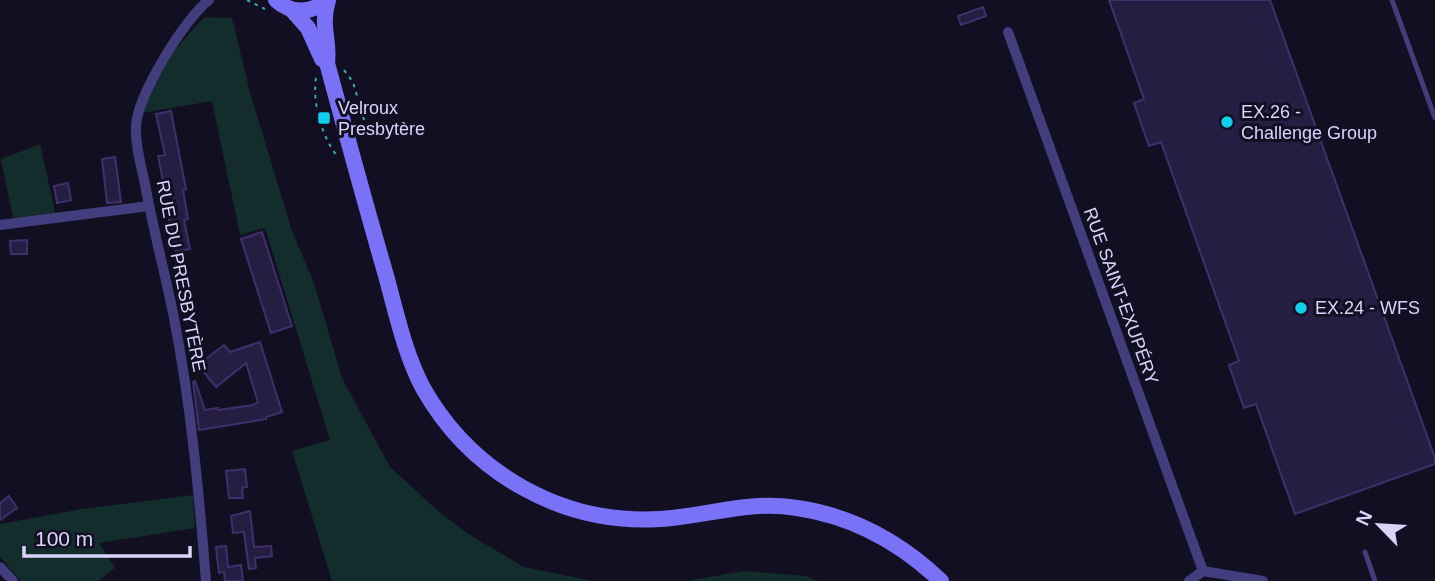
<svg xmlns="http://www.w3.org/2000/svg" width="1435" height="581" font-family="Arial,sans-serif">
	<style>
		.green { fill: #132c2c }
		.building { fill: #261d42; stroke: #3e306c; stroke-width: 2 }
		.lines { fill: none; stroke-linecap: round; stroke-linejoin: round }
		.path { stroke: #37adaa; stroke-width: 2; stroke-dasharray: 3.5 5; stroke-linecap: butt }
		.lane { stroke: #423e7e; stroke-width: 5 }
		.street { stroke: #423e7e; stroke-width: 10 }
		.secondary { stroke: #7971f6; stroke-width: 16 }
		.poi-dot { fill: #10ceec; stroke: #130f22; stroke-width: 2.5 }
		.labels { text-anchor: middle; stroke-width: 6; stroke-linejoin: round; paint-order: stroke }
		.poi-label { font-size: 18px; fill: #dad4fc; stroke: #130f22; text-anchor: start }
		.street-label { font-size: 18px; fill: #dad4fc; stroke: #130f22 }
	</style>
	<rect width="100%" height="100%" fill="#130f22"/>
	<g class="green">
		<path d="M 204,17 L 231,18 L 234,25 L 249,89 L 292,231 L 314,283 L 342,378 L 390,467 L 438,511 L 470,535 L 524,567 L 593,581 L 332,581 L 292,451 L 330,440 L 265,228 L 240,235 L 212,101 L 142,113 L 143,104 L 175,50 Z"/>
		<path d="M 40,144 L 56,216 L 13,218 L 1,159 Z"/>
		<path d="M 193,495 L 195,528 L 99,543 L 115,568 L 98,581 L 21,581 L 0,557 L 0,524 L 82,509 Z"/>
		<path d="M 743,571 L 806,576 L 818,581 L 687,581 Z"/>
	</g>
	<g class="building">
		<path d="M 1109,0 L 1270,0 L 1435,458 L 1435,464 L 1295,514 L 1256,404 L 1244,408 L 1229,365 L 1239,361 L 1161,142 L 1149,146 L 1134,103 L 1144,99 Z"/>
		<path d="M 983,7 L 986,16 L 961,25 L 958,16 Z"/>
		<path d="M 171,111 L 186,189 L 183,190 L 188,219 L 184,220 L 190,249 L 176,252 L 167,210 L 170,209 L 168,202 L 174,201 L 170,179 L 163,181 L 158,156 L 165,155 L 156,114 Z"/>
		<path d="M 115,157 L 121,202 L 107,203 L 102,159 Z"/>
		<path d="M 68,183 L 71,200 L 57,203 L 54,186 Z"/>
		<path d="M 262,232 L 292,326 L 271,333 L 241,239 Z"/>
		<path d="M 27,240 L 27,254 L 11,254 L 10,241 Z"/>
		<path d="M 260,342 L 282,412 L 266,417 L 266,419 L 199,430 L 193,382 L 195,381 L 205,410 L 218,408 L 218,410 L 253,405 L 258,402 L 246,363 L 216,387 L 198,365 L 224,345 L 230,352 Z"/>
		<path d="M 245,469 L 247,487 L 242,488 L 243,498 L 229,498 L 226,471 Z"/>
		<path d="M 9,496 L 17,508 L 0,520 L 0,503 Z"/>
		<path d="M 250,511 L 254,547 L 271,546 L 272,556 L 255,558 L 256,568 L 249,569 L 244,532 L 233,533 L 231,516 Z"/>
		<path d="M 226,546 L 228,567 L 241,565 L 243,581 L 225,581 L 224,572 L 219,573 L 216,547 Z"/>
	</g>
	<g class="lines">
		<g class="path">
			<path d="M 247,0 L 265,9"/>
			<path d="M 344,70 L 353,82 L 367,130"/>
			<path d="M 316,78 C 312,102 322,138 338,157"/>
		</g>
		<g class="lane">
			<path d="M 1392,0 L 1435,118"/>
			<path d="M 1365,552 L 1375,581"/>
		</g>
		<g class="street">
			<path d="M 1008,32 L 1203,571"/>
			<path d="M 0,225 L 149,206"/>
			<path d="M 0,567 L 13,581"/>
			<path d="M 206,581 C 199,493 191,405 174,318 C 165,273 153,229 145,184 C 141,165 135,145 136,126 C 137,96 185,18 209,0"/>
			<path d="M 1189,581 L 1203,571 L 1263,581"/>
		</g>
		<g class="secondary">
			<path d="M 276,0 C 292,15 312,13 328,0"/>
			<path d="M 328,0 C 320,27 330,40 327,63 C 346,133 365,203 385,272 C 396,311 404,352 423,388 C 471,473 562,525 660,519 C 709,516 747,500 797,508 C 853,516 901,543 941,581"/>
			<path d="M 292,10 L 308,28 L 322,59"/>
		</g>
	</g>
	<g class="poi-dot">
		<rect x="317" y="111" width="14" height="14" rx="3.5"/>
		<circle cx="1227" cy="122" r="7"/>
		<circle cx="1301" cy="308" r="7"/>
	</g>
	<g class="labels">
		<g class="poi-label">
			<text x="338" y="114">Velroux<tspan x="338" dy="21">Presbytère</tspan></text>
			<text x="1241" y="118">EX.26 -<tspan x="1241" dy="21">Challenge Group</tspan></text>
			<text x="1315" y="314">EX.24 - WFS</text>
		</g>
		<g class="street-label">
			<text transform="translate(181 276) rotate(79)" y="6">RUE DU PRESBYTÈRE</text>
			<text transform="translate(1121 296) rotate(70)" y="6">RUE SAINT-EXUPÉRY</text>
		</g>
	</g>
	<g transform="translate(1379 525) rotate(295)" stroke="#130f22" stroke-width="5" paint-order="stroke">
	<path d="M0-5L12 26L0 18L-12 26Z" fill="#dad4fc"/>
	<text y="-10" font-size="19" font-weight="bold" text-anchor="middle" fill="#dad4fc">N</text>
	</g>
	<path d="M24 546v10h166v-10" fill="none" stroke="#dad4fc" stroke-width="3.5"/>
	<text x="35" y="546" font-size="21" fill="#dad4fc" stroke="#130f22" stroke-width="5" paint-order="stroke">100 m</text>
</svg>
